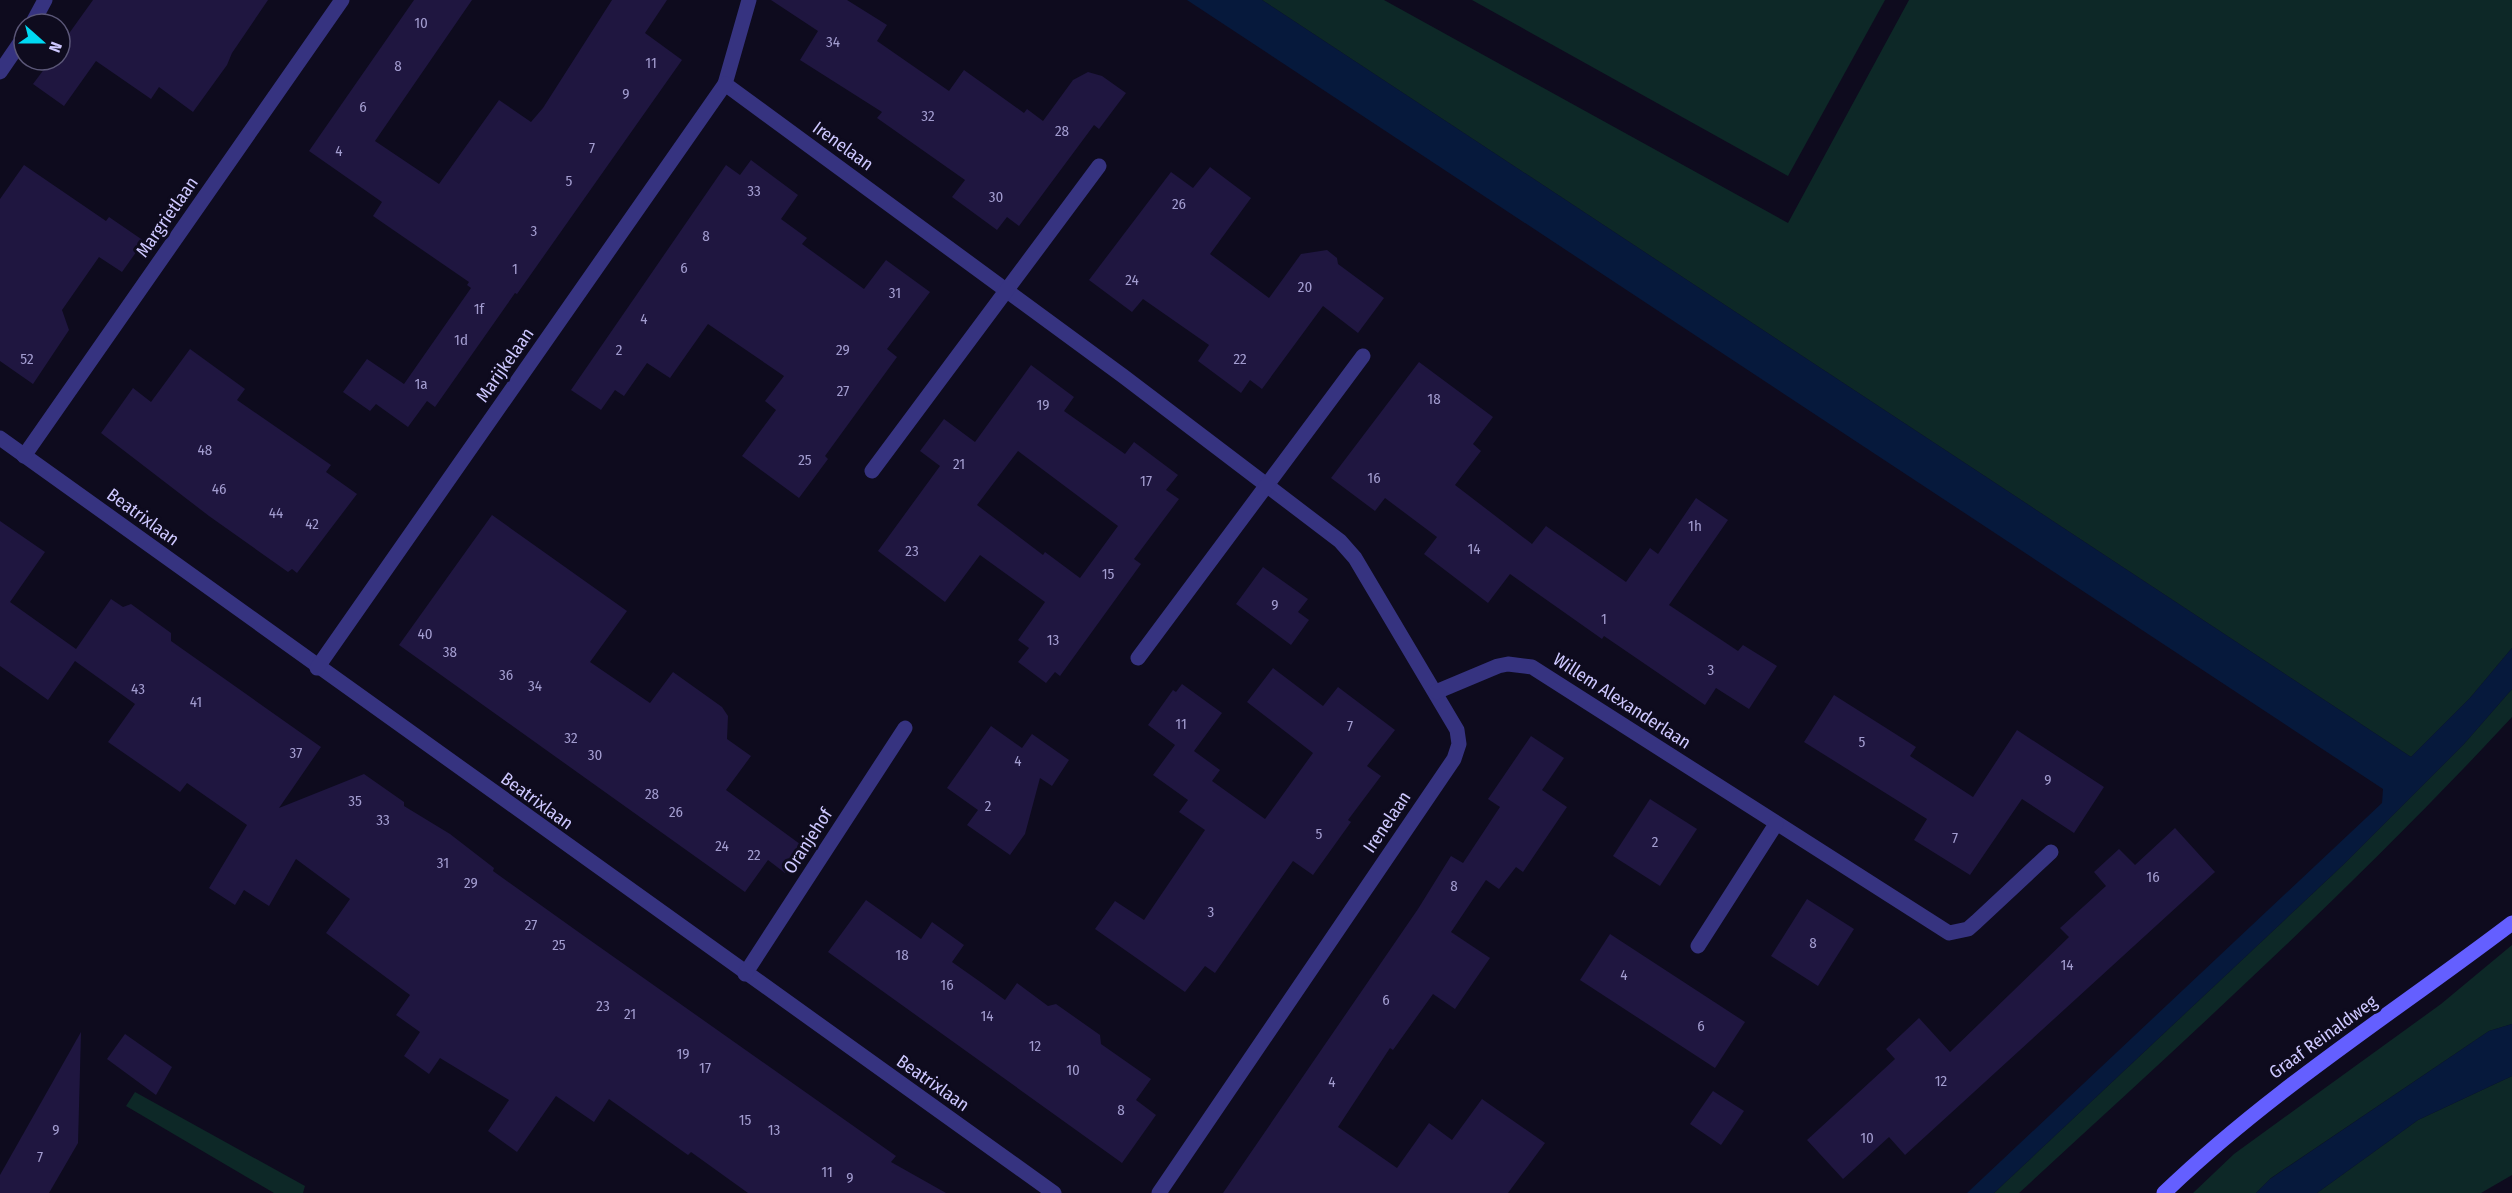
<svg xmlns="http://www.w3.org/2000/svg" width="2512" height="1193" font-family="'Fira Sans Condensed',sans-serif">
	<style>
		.green { fill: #0d2827 }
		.water { fill: #06193c }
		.building { fill: #1f1640; fill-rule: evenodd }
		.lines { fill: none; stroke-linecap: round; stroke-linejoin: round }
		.street { stroke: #363380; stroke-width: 15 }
		.secondary { stroke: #645fff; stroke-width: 15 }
		.labels { text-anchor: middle; stroke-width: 6; stroke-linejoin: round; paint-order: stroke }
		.number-label { font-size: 15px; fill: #a29ccf }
		.street-label { font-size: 18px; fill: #cec8ff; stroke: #0e0b1e }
	</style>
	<rect width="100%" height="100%" fill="#0e0b1e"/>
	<g class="green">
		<path d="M 1262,0 L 1384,0 L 1788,223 L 1909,0 L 2512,0 L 2512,648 L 2470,698 L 2411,757 Z"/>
		<path d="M 1472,0 L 1885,0 L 1788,176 Z"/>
		<path d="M 2512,689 L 2512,717 C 2357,885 2187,1038 2019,1193 L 1994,1193 L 2343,865 L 2464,744 Z"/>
		<path d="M 2512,945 L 2512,1024 L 2489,1031 L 2271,1178 L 2256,1193 L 2193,1193 L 2234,1154 L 2441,1004 Z"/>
		<path d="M 2512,1076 L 2512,1175 L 2481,1193 L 2317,1193 L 2418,1120 Z"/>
		<path d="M 135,1092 L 305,1186 L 303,1193 L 274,1193 L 126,1106 Z"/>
	</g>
	<g class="water">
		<path d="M 1187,0 L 1262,0 L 2411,757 L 2470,698 L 2512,648 L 2512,689 L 2464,744 L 2343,865 L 1994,1193 L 1967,1193 L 2382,803 L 2383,789 Z"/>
		<path d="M 2512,1024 L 2512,1076 L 2418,1120 L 2317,1193 L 2256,1193 L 2270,1179 L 2489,1031 Z"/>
	</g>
	<g class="building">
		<path d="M 93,0 L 268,0 L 232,53 L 227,65 L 193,112 L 159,87 L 151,99 L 96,61 L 64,106 L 33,84 L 51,60 L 60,60 L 60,46 Z"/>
		<path d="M 414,0 L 472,0 L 375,141 L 439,184 L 499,100 L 531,122 L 543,108 L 612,0 L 667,0 L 645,33 L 682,60 L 517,294 L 515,293 L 435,407 L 427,401 L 408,427 L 376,404 L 370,411 L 343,392 L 367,359 L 404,384 L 471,288 L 467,285 L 469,282 L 373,216 L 382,202 L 309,151 Z"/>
		<path d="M 771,0 L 847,0 L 887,25 L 877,41 L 949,91 L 964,70 L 1024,113 L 1027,109 L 1043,121 L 1073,80 L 1088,72 L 1102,76 L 1126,93 L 1099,129 L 1094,125 L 1019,226 L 1007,217 L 997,230 L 952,197 L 965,180 L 877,118 L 882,112 L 800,60 L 818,31 Z"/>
		<path d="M 751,160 L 798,195 L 781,219 L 807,238 L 802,244 L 864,289 L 886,260 L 930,292 L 887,349 L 897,357 L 825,456 L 828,459 L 799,498 L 742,456 L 776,410 L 765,401 L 784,376 L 708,324 L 670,378 L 647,363 L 624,396 L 615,390 L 601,410 L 571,390 L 726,165 L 740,175 Z"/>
		<path d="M 24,165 L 106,221 L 109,217 L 144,241 L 122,272 L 99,257 L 62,310 L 69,330 L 33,384 L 0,361 L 0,199 Z"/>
		<path d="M 1210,167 L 1251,198 L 1210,254 L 1269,298 L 1301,254 L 1327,250 L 1337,258 L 1338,264 L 1384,298 L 1358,333 L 1323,306 L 1262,389 L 1250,380 L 1241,393 L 1198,361 L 1209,345 L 1143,299 L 1132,312 L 1089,280 L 1171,172 L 1193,188 Z"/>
		<path d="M 190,349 L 245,389 L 237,400 L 331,465 L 326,472 L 357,494 L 297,573 L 292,569 L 288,572 L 209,516 L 101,433 L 133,388 L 151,402 Z"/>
		<path d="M 1419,362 L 1493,417 L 1473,444 L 1481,451 L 1455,485 L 1532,544 L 1546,526 L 1626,582 L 1650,548 L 1658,554 L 1696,498 L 1728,520 L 1669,605 L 1738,651 L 1743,645 L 1777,666 L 1749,709 L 1716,688 L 1705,705 L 1604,636 L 1602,639 L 1510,574 L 1488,603 L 1424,554 L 1437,537 L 1385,498 L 1375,511 L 1331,478 Z"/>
		<path d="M 1031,365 L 1074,397 L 1064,411 L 1125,454 L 1134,442 L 1178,475 L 1166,490 L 1179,499 L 1134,559 L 1141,564 L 1060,676 L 1055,672 L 1046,683 L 1018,662 L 1029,648 L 1018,640 L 1045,602 L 980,555 L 945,602 L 878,551 L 940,466 L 920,451 L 944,419 L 975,442 ZM 1018,451 L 1118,526 L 1080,578 L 1045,552 L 1043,555 L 977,505 Z"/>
		<path d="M 492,515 L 627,611 L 590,662 L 650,703 L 673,672 L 722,707 L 728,716 L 727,739 L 751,756 L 726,790 L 804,847 L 785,873 L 768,860 L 745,892 L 399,645 Z"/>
		<path d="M 0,521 L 45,552 L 10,602 L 76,649 L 111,599 L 123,607 L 131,604 L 171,633 L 171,641 L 321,747 L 279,808 L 364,774 L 404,802 L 404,806 L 450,834 L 494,868 L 493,871 L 584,936 L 896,1156 L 891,1162 L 946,1193 L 748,1193 L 691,1152 L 688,1155 L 609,1099 L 594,1122 L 556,1096 L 517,1152 L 488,1131 L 509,1100 L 440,1058 L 429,1074 L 404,1056 L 420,1032 L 396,1015 L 410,995 L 326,933 L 350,899 L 296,859 L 269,906 L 244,890 L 235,905 L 209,888 L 247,825 L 187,783 L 180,792 L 108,742 L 135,704 L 75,661 L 48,700 L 0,666 Z"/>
		<path d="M 1263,567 L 1308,599 L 1298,612 L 1309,620 L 1291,645 L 1236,604 Z"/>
		<path d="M 1273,668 L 1323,706 L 1338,687 L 1395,730 L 1367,766 L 1381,776 L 1348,820 L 1351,822 L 1313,875 L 1293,861 L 1215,973 L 1205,966 L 1185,992 L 1095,929 L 1115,901 L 1144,920 L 1205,830 L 1179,812 L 1188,800 L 1153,775 L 1175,745 L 1148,725 L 1173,690 L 1176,692 L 1182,684 L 1222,713 L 1194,751 L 1220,770 L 1212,781 L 1265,819 L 1313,753 L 1247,702 Z"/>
		<path d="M 1834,695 L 1916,747 L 1910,756 L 1973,797 L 2017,730 L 2104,787 L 2074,833 L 2022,799 L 1970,875 L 1914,840 L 1927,819 L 1804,742 Z"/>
		<path d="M 991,726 L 1022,748 L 1032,734 L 1069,760 L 1052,786 L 1040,778 L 1025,834 L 1010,855 L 967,825 L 978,810 L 947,788 Z"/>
		<path d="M 1531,736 L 1564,758 L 1542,790 L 1567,807 L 1523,872 L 1516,867 L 1499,889 L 1486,880 L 1451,932 L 1490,958 L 1455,1009 L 1433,994 L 1393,1050 L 1390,1048 L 1338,1127 L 1397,1168 L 1429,1123 L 1452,1140 L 1482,1099 L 1545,1143 L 1508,1193 L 1223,1193 L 1418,909 L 1451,856 L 1463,863 L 1500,807 L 1488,799 Z"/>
		<path d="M 1650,799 L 1697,829 L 1660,886 L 1613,856 Z"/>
		<path d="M 2175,828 L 2215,872 L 1905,1155 L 1889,1137 L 1843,1179 L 1807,1140 L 1895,1059 L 1886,1049 L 1919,1018 L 1950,1052 L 2069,937 L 2060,928 L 2106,886 L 2094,872 L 2119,849 L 2135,865 Z"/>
		<path d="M 1807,899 L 1854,929 L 1818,986 L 1771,956 Z"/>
		<path d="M 866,900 L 921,939 L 932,922 L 964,945 L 952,962 L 979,981 L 1005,1000 L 1017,983 L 1048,1006 L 1056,1004 L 1100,1035 L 1101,1044 L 1151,1079 L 1136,1100 L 1156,1115 L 1122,1163 L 828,952 Z"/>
		<path d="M 1610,934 L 1745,1022 L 1715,1068 L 1580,980 Z"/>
		<path d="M 81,1032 L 78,1143 L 49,1193 L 0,1193 L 0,1175 Z"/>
		<path d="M 125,1034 L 172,1067 L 156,1095 L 107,1059 Z"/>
		<path d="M 1713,1091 L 1744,1111 L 1721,1145 L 1690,1124 Z"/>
	</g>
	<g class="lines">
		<g class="street">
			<path d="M 749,0 L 725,84 L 1123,376 L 1340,541 L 1355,558 L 1457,730 L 1459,744 L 1454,759 L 1159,1193"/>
			<path d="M 32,24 L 45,0"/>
			<path d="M 0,72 L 24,37"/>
			<path d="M 0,438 L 1054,1193"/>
			<path d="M 24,456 L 342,0"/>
			<path d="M 872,471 L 1099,166"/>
			<path d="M 1138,658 L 1363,356"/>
			<path d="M 317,668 L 725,84"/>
			<path d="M 1436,692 L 1498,666 L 1508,664 L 1532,667 L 1949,933 L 1968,929 L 1976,922 L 2051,852"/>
			<path d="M 1698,946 L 1776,824"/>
			<path d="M 745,974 L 905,728"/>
		</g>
		<path class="secondary" d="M 2164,1193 C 2271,1090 2395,1012 2512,923"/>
	</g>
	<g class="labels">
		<g class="number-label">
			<text x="421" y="28">10</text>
			<text x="833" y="47">34</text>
			<text x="651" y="68">11</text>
			<text x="398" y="71">8</text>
			<text x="626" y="99">9</text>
			<text x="363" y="112">6</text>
			<text x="928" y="121">32</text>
			<text x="1062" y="136">28</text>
			<text x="592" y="153">7</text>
			<text x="339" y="156">4</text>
			<text x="569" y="186">5</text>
			<text x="754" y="196">33</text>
			<text x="996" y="202">30</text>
			<text x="1179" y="209">26</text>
			<text x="534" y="236">3</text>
			<text x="706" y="241">8</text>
			<text x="684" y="273">6</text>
			<text x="515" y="274">1</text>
			<text x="1132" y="285">24</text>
			<text x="1305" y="292">20</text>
			<text x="895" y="298">31</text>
			<text x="479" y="314">1f</text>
			<text x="644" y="324">4</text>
			<text x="461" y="345">1d</text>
			<text x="619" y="355">2</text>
			<text x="843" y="355">29</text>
			<text x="27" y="364">52</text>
			<text x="1240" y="364">22</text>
			<text x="421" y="389">1a</text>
			<text x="843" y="396">27</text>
			<text x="1434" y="404">18</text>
			<text x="1043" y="410">19</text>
			<text x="205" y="455">48</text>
			<text x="805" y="465">25</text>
			<text x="959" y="469">21</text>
			<text x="1374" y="483">16</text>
			<text x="1146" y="486">17</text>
			<text x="219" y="494">46</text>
			<text x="276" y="518">44</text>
			<text x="312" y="529">42</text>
			<text x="1695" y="531">1h</text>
			<text x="1474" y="554">14</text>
			<text x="912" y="556">23</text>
			<text x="1108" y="579">15</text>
			<text x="1275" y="610">9</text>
			<text x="1604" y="624">1</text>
			<text x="425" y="639">40</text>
			<text x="1053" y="645">13</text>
			<text x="450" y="657">38</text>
			<text x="1711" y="675">3</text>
			<text x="506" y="680">36</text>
			<text x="535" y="691">34</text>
			<text x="138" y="694">43</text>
			<text x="196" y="707">41</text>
			<text x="1181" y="729">11</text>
			<text x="1350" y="731">7</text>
			<text x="571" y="743">32</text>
			<text x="1862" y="747">5</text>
			<text x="296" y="758">37</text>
			<text x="595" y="760">30</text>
			<text x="1018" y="766">4</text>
			<text x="2048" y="785">9</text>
			<text x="652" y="799">28</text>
			<text x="355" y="806">35</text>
			<text x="988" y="811">2</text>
			<text x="676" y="817">26</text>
			<text x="383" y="825">33</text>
			<text x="1319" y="839">5</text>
			<text x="1955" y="843">7</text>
			<text x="1655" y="847">2</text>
			<text x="722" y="851">24</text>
			<text x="754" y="860">22</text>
			<text x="443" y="868">31</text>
			<text x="2153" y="882">16</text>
			<text x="471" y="888">29</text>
			<text x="1454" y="891">8</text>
			<text x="1211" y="917">3</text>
			<text x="531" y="930">27</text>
			<text x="1813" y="948">8</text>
			<text x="559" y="950">25</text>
			<text x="902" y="960">18</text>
			<text x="2067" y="970">14</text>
			<text x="1624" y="980">4</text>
			<text x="947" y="990">16</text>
			<text x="1386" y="1005">6</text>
			<text x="603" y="1011">23</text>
			<text x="630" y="1019">21</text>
			<text x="987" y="1021">14</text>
			<text x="1701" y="1031">6</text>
			<text x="1035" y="1051">12</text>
			<text x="683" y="1059">19</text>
			<text x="705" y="1073">17</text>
			<text x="1073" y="1075">10</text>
			<text x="1941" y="1086">12</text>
			<text x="1332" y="1087">4</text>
			<text x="1121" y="1115">8</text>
			<text x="745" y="1125">15</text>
			<text x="56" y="1135">9</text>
			<text x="774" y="1135">13</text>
			<text x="1867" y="1143">10</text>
			<text x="40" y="1162">7</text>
			<text x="827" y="1177">11</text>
			<text x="850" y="1183">9</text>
		</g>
		<g class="street-label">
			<text transform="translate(843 146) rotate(36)" y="6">Irenelaan</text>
			<text transform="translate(167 217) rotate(-55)" y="6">Margrietlaan</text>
			<text transform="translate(505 365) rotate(-55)" y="6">Marijkelaan</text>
			<text transform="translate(143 517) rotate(36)" y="6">Beatrixlaan</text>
			<text transform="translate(1622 701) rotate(33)" y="6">Willem Alexanderlaan</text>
			<text transform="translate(537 801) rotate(36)" y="6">Beatrixlaan</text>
			<text transform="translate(1387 822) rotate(-56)" y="6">Irenelaan</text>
			<text transform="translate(808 841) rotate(-57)" y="6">Oranjehof</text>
			<text transform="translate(2323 1037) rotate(-36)" y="6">Graaf Reinaldweg</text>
			<text transform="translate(933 1083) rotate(35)" y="6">Beatrixlaan</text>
		</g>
	</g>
	<g transform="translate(42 42) rotate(111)"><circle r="28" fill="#0e0b1e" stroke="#5b5778" stroke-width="1.5"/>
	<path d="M0-4.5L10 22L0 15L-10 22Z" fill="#00d9f3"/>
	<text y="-9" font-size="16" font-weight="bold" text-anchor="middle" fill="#cec8ff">N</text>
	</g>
</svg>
